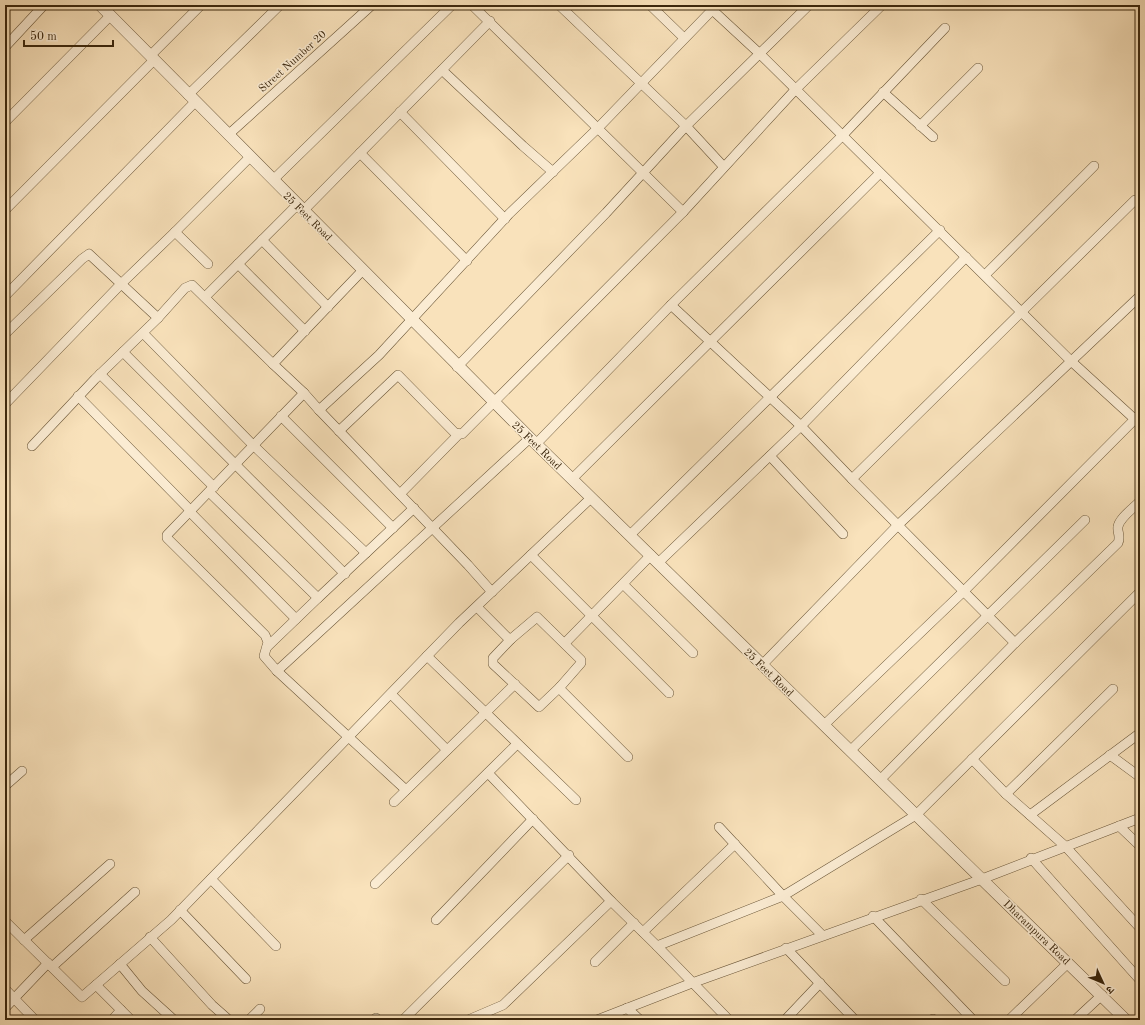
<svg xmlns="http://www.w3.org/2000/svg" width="1145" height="1025" font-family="'Old Standard TT','Noto Serif Devanagari',serif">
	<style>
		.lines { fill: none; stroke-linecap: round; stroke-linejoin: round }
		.minor-casing { stroke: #6a5638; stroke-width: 10 }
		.tertiary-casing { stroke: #6a5638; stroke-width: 12 }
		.minor { stroke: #fbecd3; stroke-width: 9 }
		.tertiary { stroke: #fbecd3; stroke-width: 11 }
		.labels { text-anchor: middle; stroke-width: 3; stroke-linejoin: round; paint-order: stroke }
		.street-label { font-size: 11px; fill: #3b270d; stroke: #fbecd3 }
	</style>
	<rect width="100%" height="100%" fill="#f9e2bb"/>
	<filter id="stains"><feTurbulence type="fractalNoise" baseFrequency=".005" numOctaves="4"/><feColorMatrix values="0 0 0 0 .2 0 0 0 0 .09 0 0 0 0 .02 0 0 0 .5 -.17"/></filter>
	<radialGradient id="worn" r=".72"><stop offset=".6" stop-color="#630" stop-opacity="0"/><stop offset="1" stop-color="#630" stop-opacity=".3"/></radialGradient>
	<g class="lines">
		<defs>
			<g id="minor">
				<path d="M 472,5 L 683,212"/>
				<path d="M 559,5 L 686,126 L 723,166"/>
				<path d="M 650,5 L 684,38"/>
				<path d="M 707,5 L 760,54 L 1071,361 L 1140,424"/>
				<path d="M 5,47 L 44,5"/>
				<path d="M 150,56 L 201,5"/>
				<path d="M 442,70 L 523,146 L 553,172"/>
				<path d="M 883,92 L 933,137"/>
				<path d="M 188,95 L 280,5"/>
				<path d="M 400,112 L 505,219"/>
				<path d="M 5,122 L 110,16"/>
				<path d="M 920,126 L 978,68"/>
				<path d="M 228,135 L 372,5"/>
				<path d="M 360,153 L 467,261"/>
				<path d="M 273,180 L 452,5"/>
				<path d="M 1135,200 L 852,479 L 1015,643 L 1118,543 C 1121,536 1117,532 1118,527 C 1119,518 1134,508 1140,501"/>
				<path d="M 5,210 L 154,60"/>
				<path d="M 303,211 L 490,21"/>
				<path d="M 175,232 L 208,264"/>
				<path d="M 262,240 L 328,307"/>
				<path d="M 238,264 L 305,331"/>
				<path d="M 985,275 L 1094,166"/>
				<path d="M 5,296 L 195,102"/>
				<path d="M 205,297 L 297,205"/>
				<path d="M 671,305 L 801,426 L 852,479"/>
				<path d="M 158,318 L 185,288 L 192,285 L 273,364"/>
				<path d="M 143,333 L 253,445 L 366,553"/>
				<path d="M 5,334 L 82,259 L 89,254 L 158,318 L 95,379 L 32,446"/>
				<path d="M 123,352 L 345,574"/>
				<path d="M 457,367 L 606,213 L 686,126 L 809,5"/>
				<path d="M 100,374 L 214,487"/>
				<path d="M 304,393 L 273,364 L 362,271"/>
				<path d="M 78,396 L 191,511"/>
				<path d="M 5,404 L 122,283 L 175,232 L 250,157"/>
				<path d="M 319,410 L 468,565 L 492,592"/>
				<path d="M 281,416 L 393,528"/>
				<path d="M 339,431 L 398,375 L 455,433 L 462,434 L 683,212 L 795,90 L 882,5"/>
				<path d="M 530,438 L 277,671 L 264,656 L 268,642 L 265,635 L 167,538 L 167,535 L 304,393 L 319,410 L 379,355 L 509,214 L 598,128 L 717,5"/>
				<path d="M 536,444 L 671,305 L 842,136 L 945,28"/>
				<path d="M 770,456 L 843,534"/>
				<path d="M 572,479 L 880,173"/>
				<path d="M 209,492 L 318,598 L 414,508"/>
				<path d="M 400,494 L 458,435"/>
				<path d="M 190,512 L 296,619"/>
				<path d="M 630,535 L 940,230"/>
				<path d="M 531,555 L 669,693"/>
				<path d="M 658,563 L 801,426 L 966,257"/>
				<path d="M 623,584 L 693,653"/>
				<path d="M 477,607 L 508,638 L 511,639 L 537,617 L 581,660 L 581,663 L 560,687 L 562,691 L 628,757"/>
				<path d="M 511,639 L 493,658 L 493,664 L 539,707 L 560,687"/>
				<path d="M 565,643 L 651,555"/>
				<path d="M 267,647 L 318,598"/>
				<path d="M 427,656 L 576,800"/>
				<path d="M 762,665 L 898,525 L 1140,296"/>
				<path d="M 277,671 L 406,790"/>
				<path d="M 391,694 L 447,750"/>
				<path d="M 824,725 L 964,591 L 1140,414"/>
				<path d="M 850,751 L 1085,520"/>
				<path d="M 1110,755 L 1140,777"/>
				<path d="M 972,759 L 1006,794 L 1065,846 L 1140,928"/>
				<path d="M 488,773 L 611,901 L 657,946"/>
				<path d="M 880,780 L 1015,643"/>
				<path d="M 5,786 L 22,771"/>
				<path d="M 1006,794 L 1113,689"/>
				<path d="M 394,802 L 515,684"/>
				<path d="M 1030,815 L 1140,733"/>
				<path d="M 1119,826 L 1140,846"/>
				<path d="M 719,827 L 783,896 L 822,935"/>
				<path d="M 1031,858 L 1140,980"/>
				<path d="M 211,879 L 276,946"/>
				<path d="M 375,884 L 517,744"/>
				<path d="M 921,899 L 1005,981"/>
				<path d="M 180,910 L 246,979"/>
				<path d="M 873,916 L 973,1020"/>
				<path d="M 436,920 L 533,819"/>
				<path d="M 5,921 L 82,997 L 171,920 L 459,623 L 591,498"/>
				<path d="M 643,932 L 735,844"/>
				<path d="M 150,937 L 212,1005 L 229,1020"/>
				<path d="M 24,940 L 110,864"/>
				<path d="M 786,948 L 855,1020"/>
				<path d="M 595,962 L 634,923"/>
				<path d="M 120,964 L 142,991 L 174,1020"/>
				<path d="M 52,967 L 135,892"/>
				<path d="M 96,985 L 131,1020"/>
				<path d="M 5,989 L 35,1020"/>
				<path d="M 5,1008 L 48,963"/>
				<path d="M 627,1008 L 640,1020"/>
				<path d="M 376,1018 L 378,1020"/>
				<path d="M 112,1020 L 121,1010"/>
				<path d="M 249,1020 L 260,1009"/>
				<path d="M 403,1020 L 569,855"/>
				<path d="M 468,1020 L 503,1005 L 611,901"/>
				<path d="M 597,1020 L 692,983 L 982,879 L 1140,818"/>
				<path d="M 729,1020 L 657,946 L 783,896 L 916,815 L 1140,592"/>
				<path d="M 785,1020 L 820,983"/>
				<path d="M 931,1020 L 933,1019"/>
				<path d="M 1009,1020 L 1068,963"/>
				<path d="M 1075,1020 L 1102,995"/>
			</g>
			<path id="tertiary" d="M 100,5 L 530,438 L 1126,1020"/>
		</defs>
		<use href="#minor" class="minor-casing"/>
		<use href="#tertiary" class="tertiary-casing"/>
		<use href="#minor" class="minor"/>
		<use href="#tertiary" class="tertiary"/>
	</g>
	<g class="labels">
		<g class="street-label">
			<text transform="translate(292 61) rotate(-42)" y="4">Street Number 20</text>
			<text transform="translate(308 216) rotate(45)" y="4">25 Feet Road</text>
			<text transform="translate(537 445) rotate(44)" y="4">25 Feet Road</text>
			<text transform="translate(769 672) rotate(44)" y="4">25 Feet Road</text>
			<text transform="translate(1037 932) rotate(44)" y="4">Dharampura Road</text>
		</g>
	</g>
	<rect width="1145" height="1025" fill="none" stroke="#f9e2bb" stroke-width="20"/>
	<rect x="6" y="6" width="1133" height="1013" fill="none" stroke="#3b270d" stroke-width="2"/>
	<rect x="10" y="10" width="1125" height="1005" fill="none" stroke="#3b270d"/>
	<g transform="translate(1103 983) rotate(134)" stroke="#fbecd3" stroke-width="3" paint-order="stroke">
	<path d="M0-3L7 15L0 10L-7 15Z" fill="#3b270d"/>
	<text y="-6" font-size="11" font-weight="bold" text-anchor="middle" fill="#3b270d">उ</text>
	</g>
	<path d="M24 40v6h89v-6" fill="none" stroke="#3b270d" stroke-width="2"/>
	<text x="30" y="40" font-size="12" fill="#3b270d" stroke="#fbecd3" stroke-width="3" paint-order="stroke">50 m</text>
	<rect width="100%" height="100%" filter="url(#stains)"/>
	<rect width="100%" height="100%" fill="url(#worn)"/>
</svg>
